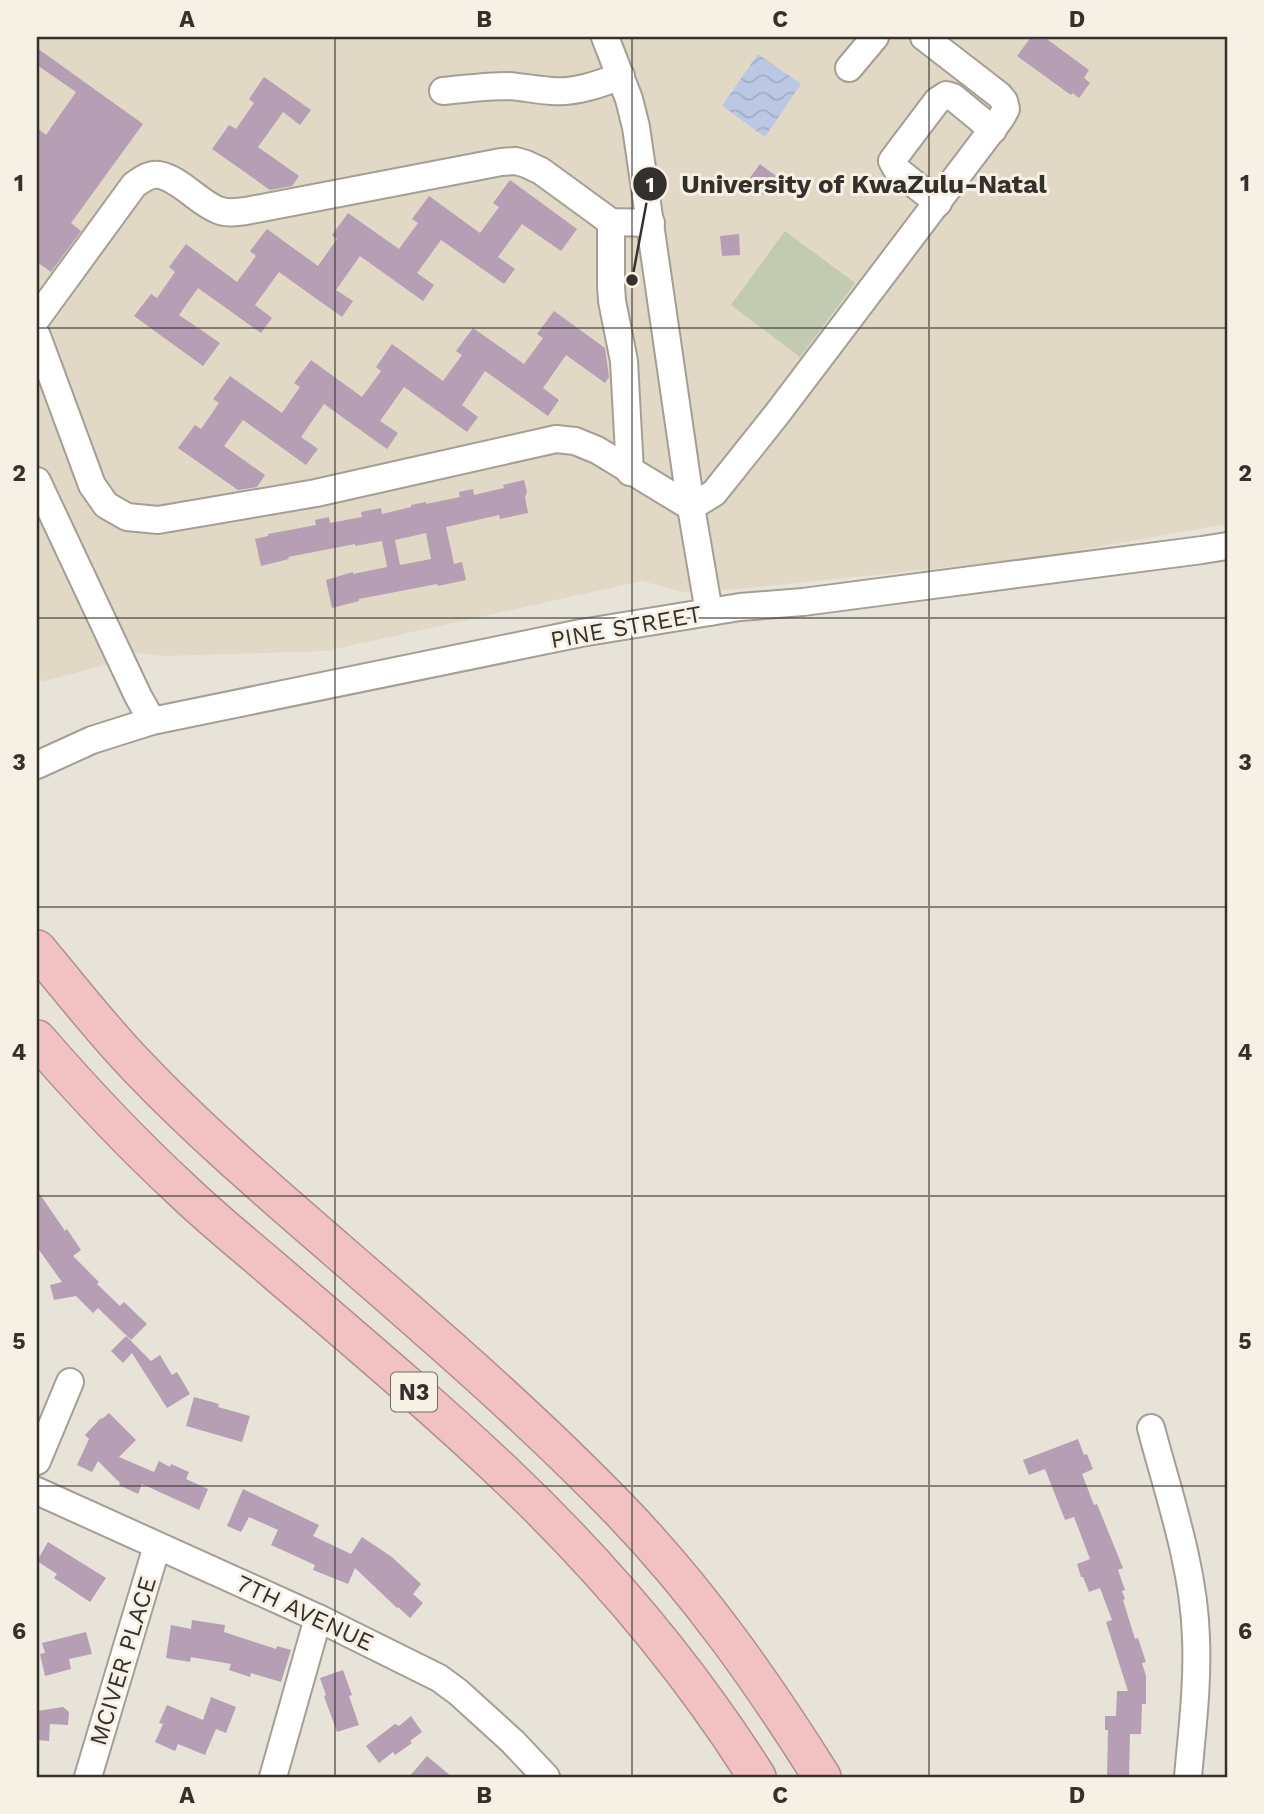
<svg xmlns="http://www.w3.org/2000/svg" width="1264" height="1814" font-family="'Work Sans',sans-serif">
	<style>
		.built { fill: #e1d8c6 }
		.grass { fill: #c2cab1 }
		.water { fill: url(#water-waves) }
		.building { fill: #b69eb5; fill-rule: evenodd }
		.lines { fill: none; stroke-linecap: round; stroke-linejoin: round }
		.minor-casing { stroke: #a49e94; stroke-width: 30 }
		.highway-casing { stroke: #b08f8e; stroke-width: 40 }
		.minor { stroke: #fff; stroke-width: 26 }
		.highway { stroke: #f2c2c2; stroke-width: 37 }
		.grid { fill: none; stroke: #34312d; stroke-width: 2; stroke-opacity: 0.55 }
		.labels { text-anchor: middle; stroke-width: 6; stroke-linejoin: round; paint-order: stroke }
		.shield { fill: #f6f0e5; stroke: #6e6a64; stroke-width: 2 }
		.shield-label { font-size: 23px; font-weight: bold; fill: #34312d }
		.street-label { font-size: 24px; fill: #34312d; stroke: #f6f0e5 }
		.leader { fill: none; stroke: #34312d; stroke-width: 2.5 }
		.callout-dot { fill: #34312d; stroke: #f6f0e5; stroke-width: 2.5 }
		.mark-label { font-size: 21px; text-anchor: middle; font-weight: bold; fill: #fff }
		.callout-label { font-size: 26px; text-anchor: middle; font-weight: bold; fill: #34312d; stroke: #f6f0e5; stroke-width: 6; stroke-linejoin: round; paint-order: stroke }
		.neatline { fill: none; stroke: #34312d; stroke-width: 2.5 }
		.grid-label { font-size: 23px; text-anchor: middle; font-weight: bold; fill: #34312d }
	</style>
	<defs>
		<pattern id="water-waves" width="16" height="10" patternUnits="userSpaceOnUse" patternTransform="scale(1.75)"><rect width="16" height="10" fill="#bbc8e5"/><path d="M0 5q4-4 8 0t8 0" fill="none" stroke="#a1acc5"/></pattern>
	</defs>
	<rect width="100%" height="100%" fill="#e8e3d8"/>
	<path class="built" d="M 37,37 L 1227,37 L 1227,524 L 1034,558 L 770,586 L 687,593 L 642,581 L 327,651 L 165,656 L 132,652 L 115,662 L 42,682 L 37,674 Z"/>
	<path class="grass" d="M 785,231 L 855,283 L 800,357 L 731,305 Z"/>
	<path class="water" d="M 758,54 L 801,84 L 765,137 L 722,106 Z"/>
	<g class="building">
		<path d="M 1031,37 L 1044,37 L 1089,70 L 1084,78 L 1090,83 L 1079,98 L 1073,93 L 1071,95 L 1017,56 Z"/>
		<path d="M 37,48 L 143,124 L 71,223 L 81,231 L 51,272 L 37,262 L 37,128 L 46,135 L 76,92 L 37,65 Z"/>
		<path d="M 264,77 L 311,110 L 300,125 L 283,112 L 258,147 L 299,176 L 292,186 L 270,190 L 212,149 L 229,125 L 236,129 L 254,103 L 249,99 Z"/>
		<path d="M 760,164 L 776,176 L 762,195 L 746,183 Z"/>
		<path d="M 510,180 L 577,229 L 561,251 L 522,224 L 498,257 L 515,269 L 504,284 L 441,240 L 417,273 L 434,285 L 423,301 L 360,256 L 336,290 L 353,301 L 342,317 L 279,272 L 255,305 L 272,318 L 261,333 L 198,288 L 179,315 L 220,343 L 203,366 L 134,316 L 151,294 L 157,298 L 175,272 L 169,267 L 186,244 L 237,282 L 256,256 L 250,251 L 267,229 L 318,266 L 337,239 L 332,235 L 348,213 L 399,249 L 418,223 L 412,219 L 429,196 L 480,233 L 499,207 L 493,203 Z"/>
		<path d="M 739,234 L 740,255 L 722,256 L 720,236 Z"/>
		<path d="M 554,311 L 605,348 L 609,377 L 605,383 L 566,355 L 543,388 L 559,400 L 548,416 L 485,371 L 462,405 L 478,417 L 467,432 L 404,387 L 380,421 L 398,433 L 387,449 L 324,404 L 301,437 L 318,449 L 306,465 L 243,420 L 224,446 L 265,475 L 257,487 L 238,490 L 178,448 L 195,425 L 201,429 L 219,403 L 213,399 L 230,376 L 282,413 L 300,387 L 294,383 L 311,360 L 362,397 L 381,371 L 376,367 L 392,344 L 443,381 L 462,355 L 456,351 L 473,328 L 524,364 L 543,338 L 537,334 Z"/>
		<path d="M 524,480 L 527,492 L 525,497 L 528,513 L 500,519 L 499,515 L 446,527 L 454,564 L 462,562 L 466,580 L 438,586 L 437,584 L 359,599 L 359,601 L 332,608 L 326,580 L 353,572 L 353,574 L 387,567 L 382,541 L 355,546 L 355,544 L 288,557 L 289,559 L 261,566 L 255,539 L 268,536 L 268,534 L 316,525 L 315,520 L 329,517 L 330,523 L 362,517 L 361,512 L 381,508 L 382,514 L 411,507 L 411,505 L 426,502 L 426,504 L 460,497 L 459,492 L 473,489 L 474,495 L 504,488 L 503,485 ZM 426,533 L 431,559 L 400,565 L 395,540 Z"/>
		<path d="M 37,1190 L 65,1231 L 67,1229 L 81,1250 L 73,1256 L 99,1282 L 97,1284 L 120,1306 L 124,1302 L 147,1324 L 131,1340 L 98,1308 L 93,1313 L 76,1296 L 54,1300 L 50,1285 L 62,1282 L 37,1247 Z"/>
		<path d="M 126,1336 L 151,1361 L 160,1355 L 172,1375 L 177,1372 L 190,1394 L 167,1408 L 132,1353 L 123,1363 L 111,1351 Z"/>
		<path d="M 194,1397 L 219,1404 L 218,1407 L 250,1416 L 242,1442 L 186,1426 Z"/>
		<path d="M 109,1413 L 136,1440 L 119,1457 L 154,1472 L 159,1461 L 170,1467 L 171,1464 L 189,1472 L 186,1479 L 208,1489 L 199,1510 L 142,1484 L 138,1494 L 119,1485 L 120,1483 L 98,1461 L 92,1472 L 77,1465 L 89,1439 L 85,1435 L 101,1418 L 102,1419 Z"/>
		<path d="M 1078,1439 L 1084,1455 L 1087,1454 L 1093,1469 L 1082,1474 L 1094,1505 L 1097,1504 L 1123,1568 L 1118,1570 L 1125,1590 L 1122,1591 L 1125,1599 L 1123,1600 L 1135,1639 L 1138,1638 L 1146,1662 L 1142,1663 L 1146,1676 L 1146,1704 L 1142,1704 L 1141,1734 L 1130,1734 L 1129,1777 L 1107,1777 L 1108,1730 L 1105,1730 L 1105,1716 L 1116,1716 L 1117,1691 L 1128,1691 L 1106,1622 L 1112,1620 L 1100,1588 L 1089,1592 L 1083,1577 L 1081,1577 L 1077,1564 L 1090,1559 L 1074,1517 L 1065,1520 L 1045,1469 L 1029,1475 L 1023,1460 Z"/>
		<path d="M 243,1489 L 319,1525 L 313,1536 L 351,1554 L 362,1537 L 392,1557 L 421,1584 L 413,1594 L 423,1603 L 410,1618 L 398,1607 L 397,1608 L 355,1568 L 348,1584 L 313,1570 L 315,1565 L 271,1545 L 278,1530 L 249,1517 L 241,1532 L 227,1526 Z"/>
		<path d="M 48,1542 L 106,1578 L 90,1602 L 54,1578 L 57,1574 L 37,1561 Z"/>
		<path d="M 192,1620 L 225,1625 L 224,1632 L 276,1649 L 277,1646 L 291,1650 L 281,1682 L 251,1673 L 250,1677 L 229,1670 L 231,1664 L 191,1657 L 190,1662 L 166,1658 L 171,1625 L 191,1629 Z"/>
		<path d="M 86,1632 L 92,1654 L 69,1659 L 71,1669 L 45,1676 L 40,1654 L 45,1653 L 42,1643 Z"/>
		<path d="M 343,1670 L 352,1695 L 349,1696 L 359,1725 L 337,1732 L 324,1696 L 326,1695 L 320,1678 Z"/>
		<path d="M 211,1697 L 236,1707 L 226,1733 L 216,1729 L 205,1755 L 178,1744 L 175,1751 L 155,1742 L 163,1724 L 159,1723 L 167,1705 L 203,1720 Z"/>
		<path d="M 63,1707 L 69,1712 L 68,1725 L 50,1724 L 49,1741 L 37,1740 L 37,1711 Z"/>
		<path d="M 411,1716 L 422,1732 L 410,1741 L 412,1743 L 395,1755 L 393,1752 L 379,1763 L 366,1746 L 395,1724 L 399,1726 Z"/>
		<path d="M 427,1756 L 452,1777 L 409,1777 Z"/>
	</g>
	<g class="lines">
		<defs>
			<g id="minor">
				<path d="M 605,37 L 629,99 L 636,127 L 691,507 L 709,612"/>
				<path d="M 849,68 L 875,37"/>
				<path d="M 443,91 C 465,89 486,86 508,86 C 523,87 537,90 552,91 C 575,93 600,84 621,76"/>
				<path d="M 938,203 L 897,170 L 892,161 L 897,154 L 937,101 L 946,95 L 953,97 L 993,130"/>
				<path d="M 611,222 L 611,286 L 612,301 L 624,361 L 630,472"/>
				<path d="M 37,318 L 134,185 C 141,180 150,173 159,175 C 179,178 199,203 218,210 C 227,214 236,212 246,211 L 501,162 L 516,161 L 526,164 L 541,171 L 611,222 L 651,223"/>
				<path d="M 37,336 L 92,485 L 106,505 L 127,517 L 158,520 L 316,493 L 556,439 L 575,441 L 597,450 L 691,507 L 714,493 L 777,414 L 1001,118 L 1006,109 L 1004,101 L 999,95 L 924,37"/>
				<path d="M 37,481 L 138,696 L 152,721"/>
				<path d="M 37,765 L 92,740 L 152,721 L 581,633 L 740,607 L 803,602 L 1202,550 L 1227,546"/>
				<path d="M 1151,1428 C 1169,1496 1194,1567 1196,1638 C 1198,1684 1192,1731 1188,1777"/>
				<path d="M 37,1461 L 70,1382"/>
				<path d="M 37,1491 L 318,1618 L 439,1678 L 458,1692 L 513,1742 L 546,1777"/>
				<path d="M 88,1777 L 157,1546"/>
				<path d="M 273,1777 L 318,1618"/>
			</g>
			<g id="highway">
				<path d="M 37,949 C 70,988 102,1030 138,1067 C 200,1132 269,1191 337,1250 C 434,1334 532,1419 621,1511 C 699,1592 763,1683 822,1777"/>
				<path d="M 37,1039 C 83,1092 131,1143 183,1191 C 211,1218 241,1242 270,1267 C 349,1335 429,1402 504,1473 C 600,1564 687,1666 757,1777"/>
			</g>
		</defs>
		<use href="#minor" class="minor-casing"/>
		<use href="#highway" class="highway-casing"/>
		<use href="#minor" class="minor"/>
		<use href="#highway" class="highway"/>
	</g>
	<path class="grid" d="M 335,37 L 335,1777M 632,37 L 632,1777M 929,37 L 929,1777M 37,328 L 1227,328M 37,618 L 1227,618M 37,907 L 1227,907M 37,1196 L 1227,1196M 37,1486 L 1227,1486"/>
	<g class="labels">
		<rect class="shield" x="391" y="1372.5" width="46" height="39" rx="5"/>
		<g class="shield-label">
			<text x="414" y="1400">N3</text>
		</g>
		<g class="street-label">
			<text transform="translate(626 627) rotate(-10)" y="8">PINE STREET</text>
			<text transform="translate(305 1613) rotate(25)" y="8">7TH AVENUE</text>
			<text transform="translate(123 1661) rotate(-73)" y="8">MCIVER PLACE</text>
		</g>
	</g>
	<path class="leader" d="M632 280L650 184"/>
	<g class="callout-dot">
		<circle cx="632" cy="280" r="7"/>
		<circle cx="650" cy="184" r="18"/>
	</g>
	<g class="mark-label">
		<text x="650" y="192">1</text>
	</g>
	<g class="callout-label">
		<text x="864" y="193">University of KwaZulu-Natal</text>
	</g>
	<rect width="1264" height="1814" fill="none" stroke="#f6f0e5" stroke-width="77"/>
	<rect x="38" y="38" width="1188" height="1738" class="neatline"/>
	<g class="grid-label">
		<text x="187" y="27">A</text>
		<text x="484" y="27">B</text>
		<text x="780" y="27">C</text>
		<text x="1077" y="27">D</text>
		<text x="19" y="191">1</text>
		<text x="1245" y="191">1</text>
		<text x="19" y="481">2</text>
		<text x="1245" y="481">2</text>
		<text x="19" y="770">3</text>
		<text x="1245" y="770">3</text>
		<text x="19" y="1060">4</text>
		<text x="1245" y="1060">4</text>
		<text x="19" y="1349">5</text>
		<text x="1245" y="1349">5</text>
		<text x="19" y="1639">6</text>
		<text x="1245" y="1639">6</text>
		<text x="187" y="1803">A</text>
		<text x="484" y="1803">B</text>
		<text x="780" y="1803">C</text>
		<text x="1077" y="1803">D</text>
	</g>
</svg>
